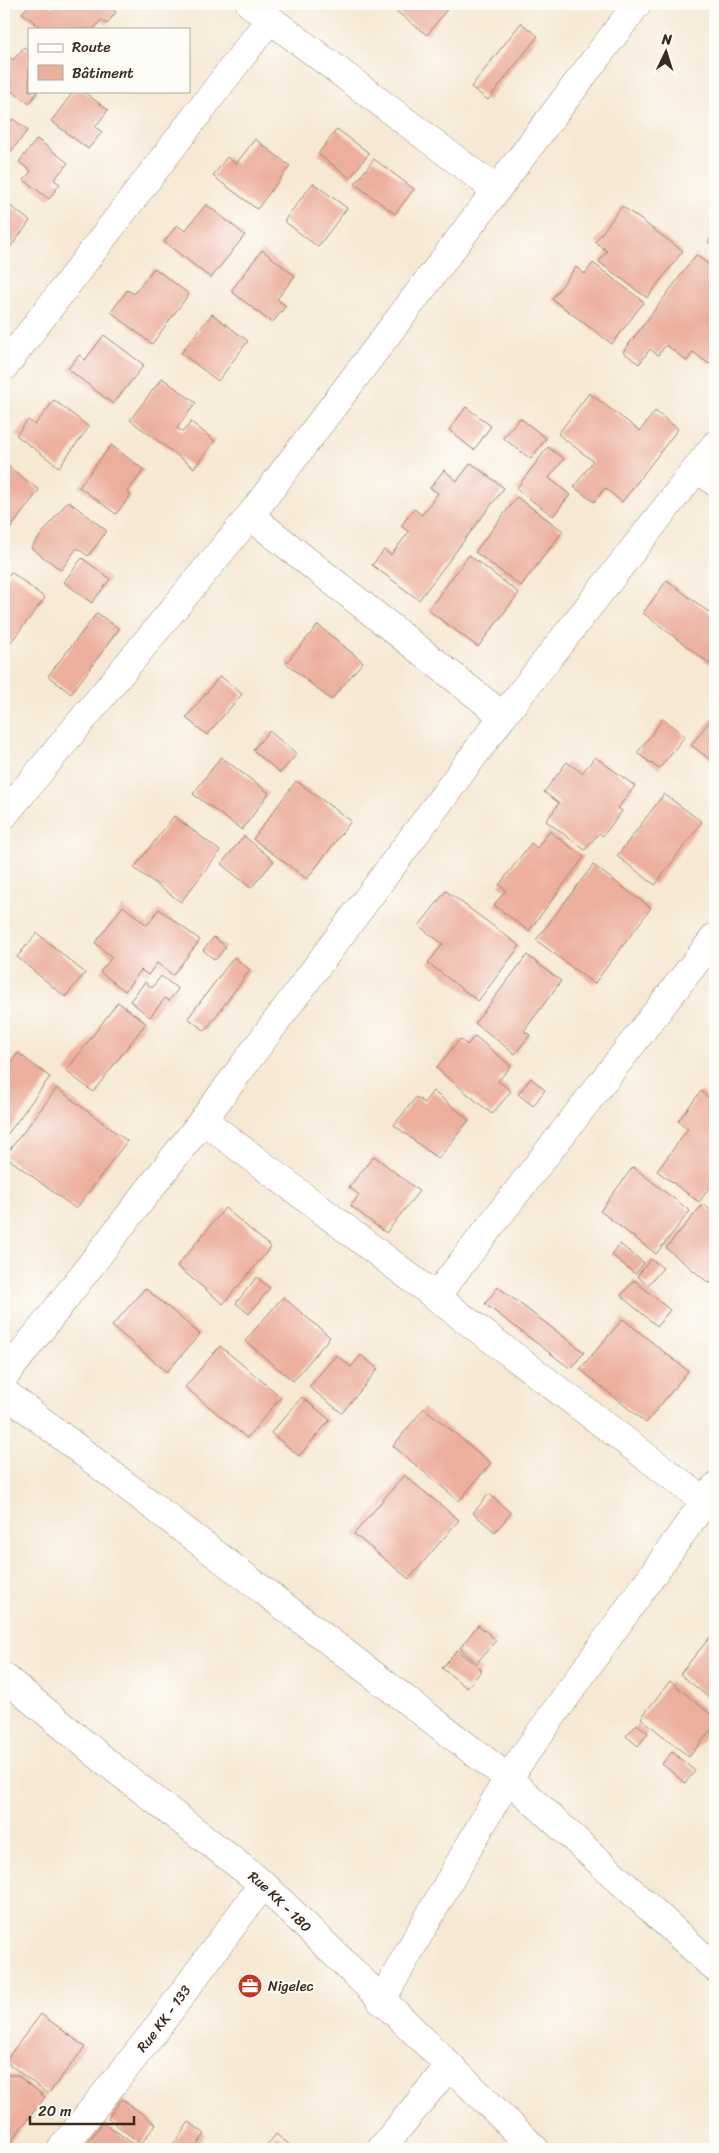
<svg xmlns="http://www.w3.org/2000/svg" width="719" height="2153" font-family="Sriracha,sans-serif">
	<style>
		.building { fill: #ecae9d }
		.lines { fill: none; stroke-linecap: round; stroke-linejoin: round }
		.street-casing { stroke: #988978; stroke-width: 29 }
		.secondary-casing { stroke: #988978; stroke-width: 29 }
		.street { stroke: #fff; stroke-width: 28 }
		.secondary { stroke: #fff; stroke-width: 28 }
		.labels { text-anchor: middle; stroke-width: 4; stroke-linejoin: round; paint-order: stroke }
		.street-label { font-size: 14px; fill: #3b2a1e; stroke: #fdfcf7 }
		.poi-label { font-size: 14px; fill: #3b2a1e; stroke: #fdfcf7; text-anchor: start }
	</style>
	<rect width="100%" height="100%" fill="#fdfcf7"/>
	<filter id="ink" filterUnits="userSpaceOnUse"><feTurbulence type="fractalNoise" baseFrequency=".02" numOctaves="2"/><feDisplacementMap in="SourceGraphic" scale="10" xChannelSelector="R" yChannelSelector="G"/><feConvolveMatrix kernelMatrix="1 2 1 2 8 2 1 2 1" color-interpolation-filters="sRGB"/></filter>
	<filter id="wash" filterUnits="userSpaceOnUse"><feTurbulence type="fractalNoise" baseFrequency=".0096" numOctaves="4" result="noise"/><feDisplacementMap in="SourceGraphic" scale="20" xChannelSelector="R" yChannelSelector="G"/><feGaussianBlur stdDeviation="1.12" result="paint"/><feColorMatrix in="noise" values="0 0 0 0 0 0 0 0 0 0 0 0 0 0 0 0 0 1.4 0 .05"/><feComposite in="paint" operator="in"/></filter>
	<g filter="url(#wash)">
		<rect width="100%" height="100%" fill="#f6e8d3"/>
		<g id="blocks">
			<g class="building">
				<path d="M 30,4 L 48,4 L 52,7 L 55,4 L 105,4 L 116,12 L 107,24 L 101,20 L 94,29 L 43,29 L 22,13 Z"/>
				<path d="M 393,4 L 451,4 L 427,35 L 391,7 Z"/>
				<path d="M 521,23 L 538,36 L 488,100 L 471,87 Z"/>
				<path d="M 24,47 L 29,51 L 29,91 L 38,91 L 29,104 L 4,85 L 4,56 L 5,54 L 13,60 Z"/>
				<path d="M 74,91 L 83,91 L 108,110 L 95,127 L 102,132 L 88,149 L 51,121 Z"/>
				<path d="M 4,115 L 11,121 L 13,119 L 28,130 L 9,154 L 4,150 Z"/>
				<path d="M 337,129 L 369,153 L 350,178 L 318,154 Z"/>
				<path d="M 37,139 L 68,163 L 54,180 L 60,184 L 49,199 L 24,180 L 31,171 L 19,162 Z"/>
				<path d="M 255,139 L 290,166 L 257,209 L 213,176 L 227,157 L 236,164 Z"/>
				<path d="M 374,159 L 414,189 L 395,214 L 355,184 Z"/>
				<path d="M 313,183 L 347,208 L 318,247 L 284,221 Z"/>
				<path d="M 4,201 L 30,221 L 6,253 L 4,252 Z"/>
				<path d="M 206,204 L 245,235 L 211,278 L 164,242 L 177,225 L 185,231 Z"/>
				<path d="M 622,206 L 683,251 L 647,298 L 599,262 L 607,251 L 595,242 Z"/>
				<path d="M 715,233 L 715,247 L 708,242 Z"/>
				<path d="M 262,250 L 295,276 L 277,299 L 286,306 L 272,323 L 231,291 Z"/>
				<path d="M 696,255 L 715,269 L 715,357 L 709,364 L 693,352 L 687,361 L 666,345 L 658,355 L 650,349 L 639,364 L 623,352 Z"/>
				<path d="M 593,263 L 644,302 L 612,344 L 552,299 L 576,267 L 585,274 Z"/>
				<path d="M 154,268 L 189,294 L 152,344 L 111,312 L 127,290 L 134,294 Z"/>
				<path d="M 212,314 L 248,341 L 218,381 L 181,353 Z"/>
				<path d="M 104,335 L 144,365 L 113,404 L 68,369 L 79,355 L 85,360 Z"/>
				<path d="M 162,378 L 196,403 L 177,428 L 183,432 L 191,422 L 215,441 L 194,468 L 130,420 Z"/>
				<path d="M 589,393 L 640,431 L 655,411 L 678,429 L 622,502 L 605,488 L 594,502 L 574,487 L 593,461 L 558,434 Z"/>
				<path d="M 54,400 L 89,427 L 59,467 L 16,435 L 28,420 L 35,425 Z"/>
				<path d="M 466,407 L 491,426 L 474,450 L 449,430 Z"/>
				<path d="M 520,418 L 546,438 L 531,459 L 503,438 Z"/>
				<path d="M 111,445 L 144,470 L 127,492 L 131,495 L 116,514 L 79,487 Z"/>
				<path d="M 548,447 L 564,459 L 549,478 L 570,495 L 553,516 L 516,489 Z"/>
				<path d="M 4,463 L 39,490 L 6,534 L 4,533 Z"/>
				<path d="M 471,463 L 504,488 L 419,600 L 372,565 L 384,550 L 391,555 L 409,532 L 401,526 L 414,509 L 422,515 L 438,493 L 430,488 L 444,470 L 457,481 Z"/>
				<path d="M 517,497 L 563,531 L 521,586 L 475,552 Z"/>
				<path d="M 68,501 L 107,531 L 88,556 L 77,548 L 61,570 L 31,548 Z"/>
				<path d="M 469,555 L 519,593 L 478,647 L 428,610 Z"/>
				<path d="M 82,558 L 110,579 L 92,603 L 64,582 Z"/>
				<path d="M 11,572 L 45,598 L 11,642 L 4,636 L 4,581 Z"/>
				<path d="M 667,580 L 715,617 L 715,668 L 643,613 Z"/>
				<path d="M 97,613 L 119,629 L 71,694 L 48,676 Z"/>
				<path d="M 318,625 L 363,662 L 331,700 L 286,663 Z"/>
				<path d="M 220,676 L 242,694 L 207,735 L 186,718 Z"/>
				<path d="M 715,714 L 715,763 L 691,745 Z"/>
				<path d="M 663,719 L 685,736 L 659,769 L 637,753 Z"/>
				<path d="M 269,731 L 297,754 L 280,773 L 253,750 Z"/>
				<path d="M 221,757 L 269,793 L 242,830 L 193,794 Z"/>
				<path d="M 595,757 L 635,786 L 618,808 L 622,811 L 603,836 L 599,833 L 585,850 L 546,821 L 559,803 L 544,792 L 567,762 L 582,773 Z"/>
				<path d="M 296,781 L 351,821 L 307,879 L 253,839 Z"/>
				<path d="M 664,794 L 702,822 L 655,885 L 617,856 Z"/>
				<path d="M 174,816 L 220,851 L 181,902 L 134,868 Z"/>
				<path d="M 549,831 L 584,857 L 529,931 L 494,905 L 506,890 L 499,885 L 531,843 L 537,848 Z"/>
				<path d="M 244,836 L 274,861 L 251,888 L 221,864 Z"/>
				<path d="M 593,865 L 651,908 L 594,984 L 536,940 Z"/>
				<path d="M 446,891 L 520,946 L 478,1001 L 428,963 L 443,944 L 419,926 Z"/>
				<path d="M 123,906 L 147,925 L 159,909 L 200,940 L 173,975 L 157,963 L 148,975 L 141,970 L 125,991 L 100,972 L 112,957 L 95,943 Z"/>
				<path d="M 37,933 L 85,973 L 65,997 L 17,957 Z"/>
				<path d="M 214,937 L 226,947 L 215,960 L 203,950 Z"/>
				<path d="M 527,955 L 561,981 L 524,1031 L 530,1035 L 515,1054 L 475,1023 Z"/>
				<path d="M 234,957 L 250,970 L 205,1031 L 188,1018 Z"/>
				<path d="M 161,976 L 178,989 L 169,1001 L 165,998 L 150,1017 L 130,1001 L 145,982 L 152,988 Z"/>
				<path d="M 118,1002 L 146,1023 L 93,1092 L 66,1071 Z"/>
				<path d="M 475,1036 L 511,1066 L 498,1081 L 511,1091 L 492,1114 L 436,1068 L 460,1039 L 467,1045 Z"/>
				<path d="M 18,1053 L 50,1077 L 4,1139 L 4,1072 Z"/>
				<path d="M 531,1078 L 545,1090 L 533,1106 L 518,1094 Z"/>
				<path d="M 57,1088 L 127,1141 L 76,1209 L 5,1156 Z"/>
				<path d="M 715,1088 L 715,1180 L 699,1202 L 657,1171 L 688,1129 L 678,1121 L 701,1091 L 708,1097 Z"/>
				<path d="M 433,1091 L 469,1120 L 438,1159 L 394,1125 L 416,1097 L 424,1103 Z"/>
				<path d="M 374,1156 L 419,1191 L 386,1233 L 351,1206 L 359,1195 L 349,1187 Z"/>
				<path d="M 633,1167 L 690,1211 L 656,1254 L 600,1211 Z"/>
				<path d="M 703,1204 L 715,1214 L 715,1277 L 710,1284 L 666,1248 Z"/>
				<path d="M 225,1208 L 271,1247 L 223,1304 L 177,1266 Z"/>
				<path d="M 620,1244 L 644,1263 L 635,1274 L 611,1254 Z"/>
				<path d="M 651,1259 L 663,1268 L 648,1285 L 637,1276 Z"/>
				<path d="M 257,1277 L 270,1288 L 249,1314 L 236,1303 Z"/>
				<path d="M 634,1280 L 670,1310 L 657,1326 L 621,1296 Z"/>
				<path d="M 498,1287 L 584,1352 L 571,1369 L 485,1304 Z"/>
				<path d="M 145,1288 L 200,1334 L 167,1372 L 112,1326 Z"/>
				<path d="M 283,1297 L 330,1337 L 293,1381 L 245,1341 Z"/>
				<path d="M 623,1319 L 688,1371 L 646,1423 L 580,1369 Z"/>
				<path d="M 220,1346 L 281,1397 L 247,1438 L 185,1387 Z"/>
				<path d="M 336,1355 L 351,1367 L 361,1355 L 378,1369 L 342,1413 L 309,1387 Z"/>
				<path d="M 302,1397 L 330,1420 L 299,1456 L 271,1433 Z"/>
				<path d="M 424,1408 L 491,1463 L 459,1501 L 393,1446 Z"/>
				<path d="M 404,1475 L 459,1520 L 409,1579 L 354,1534 Z"/>
				<path d="M 489,1494 L 511,1513 L 495,1532 L 473,1513 Z"/>
				<path d="M 478,1625 L 496,1640 L 477,1663 L 460,1648 Z"/>
				<path d="M 715,1631 L 715,1701 L 714,1702 L 680,1674 Z"/>
				<path d="M 457,1650 L 482,1670 L 467,1688 L 442,1668 Z"/>
				<path d="M 670,1681 L 715,1718 L 715,1725 L 689,1757 L 641,1718 Z"/>
				<path d="M 637,1724 L 648,1733 L 638,1746 L 626,1736 Z"/>
				<path d="M 672,1752 L 695,1771 L 685,1783 L 662,1764 Z"/>
				<path d="M 41,2014 L 85,2047 L 48,2094 L 5,2061 Z"/>
				<path d="M 4,2075 L 17,2075 L 45,2097 L 5,2149 Z"/>
				<path d="M 122,2099 L 156,2124 L 141,2144 L 108,2118 Z"/>
				<path d="M 103,2122 L 140,2149 L 83,2149 Z"/>
				<path d="M 189,2122 L 205,2134 L 194,2149 L 170,2149 Z"/>
				<path d="M 276,2134 L 295,2149 L 269,2149 L 266,2147 Z"/>
			</g>
		</g>
	</g>
	<g filter="url(#ink)">
		<use href="#blocks" fill-opacity="0" stroke="#988978" stroke-width="1"/>
		<g class="lines">
			<defs>
				<g id="street">
					<path d="M 250,4 L 496,190"/>
					<path d="M 4,367 L 270,19"/>
					<path d="M 697,468 L 715,482"/>
					<path d="M 250,516 L 503,716"/>
					<path d="M 203,1120 L 715,1509"/>
					<path d="M 436,1296 L 715,937"/>
					<path d="M 4,1377 L 203,1120 L 503,716 L 715,445"/>
					<path d="M 4,1392 L 508,1778 L 715,1968"/>
					<path id="s1" d="M 4,1677 L 110,1765 L 263,1884 L 535,2149"/>
					<path d="M 381,2001 L 508,1778 L 715,1487"/>
					<path id="s2" d="M 61,2149 L 154,2032 L 263,1884"/>
					<path d="M 381,2149 L 449,2066"/>
				</g>
				<path id="secondary" d="M 4,815 L 250,516 L 637,4"/>
			</defs>
			<use href="#street" class="street-casing"/>
			<use href="#secondary" class="secondary-casing"/>
			<use href="#street" class="street"/>
			<use href="#secondary" class="secondary"/>
		</g>
	</g>
	<defs>
		<symbol id="office-disc" viewBox="-11 -11 22 22"><circle r="9.5" fill="#c8321e" stroke="#fdfcf7"/><path d="M-6-3h4V-5.5h4V-3h4V5H-6ZM-1-4.5V-3h2v-1.5ZM-6 0V1H6V0Z" fill="#fff"/></symbol>
	</defs>
	<g fill-rule="evenodd">
		<use href="#office-disc" x="236" y="1972" width="28" height="28"/>
	</g>
	<g class="labels">
		<g class="street-label">
			<text dy="5" stroke="none"><textPath href="#s1" startOffset="356">Rue KK - 180</textPath></text>
			<text dy="5" stroke="none"><textPath href="#s2" startOffset="166">Rue KK - 133</textPath></text>
		</g>
		<g class="poi-label">
			<text x="268" y="1991">Nigelec</text>
		</g>
	</g>
	<rect width="719" height="2153" fill="none" stroke="#fdfcf7" stroke-width="20"/>
	<rect x="28" y="28" width="162" height="65" fill="#fdfcf7" stroke="#afa8a0"/>
	<rect x="38" y="44" width="25" height="8" fill="#ffffff" stroke="#afa8a0"/>
	<text x="72" y="52" font-size="15" fill="#3b2a1e">Route</text>
	<rect x="38" y="65" width="25" height="15" fill="#ecae9d" stroke="#afa8a0"/>
	<text x="72" y="78" font-size="15" fill="#3b2a1e">Bâtiment</text>
	<g transform="translate(666 52) rotate(4)" stroke="#fdfcf7" stroke-width="4" paint-order="stroke">
	<path d="M0-4L9 19L0 12L-9 19Z" fill="#3b2a1e"/>
	<text y="-8" font-size="14" font-weight="bold" text-anchor="middle" fill="#3b2a1e">N</text>
	</g>
	<path d="M30 2116v8h104v-8" fill="none" stroke="#3b2a1e" stroke-width="2.5"/>
	<text x="38" y="2116" font-size="15" fill="#3b2a1e" stroke="#fdfcf7" stroke-width="4" paint-order="stroke">20 m</text>
</svg>
